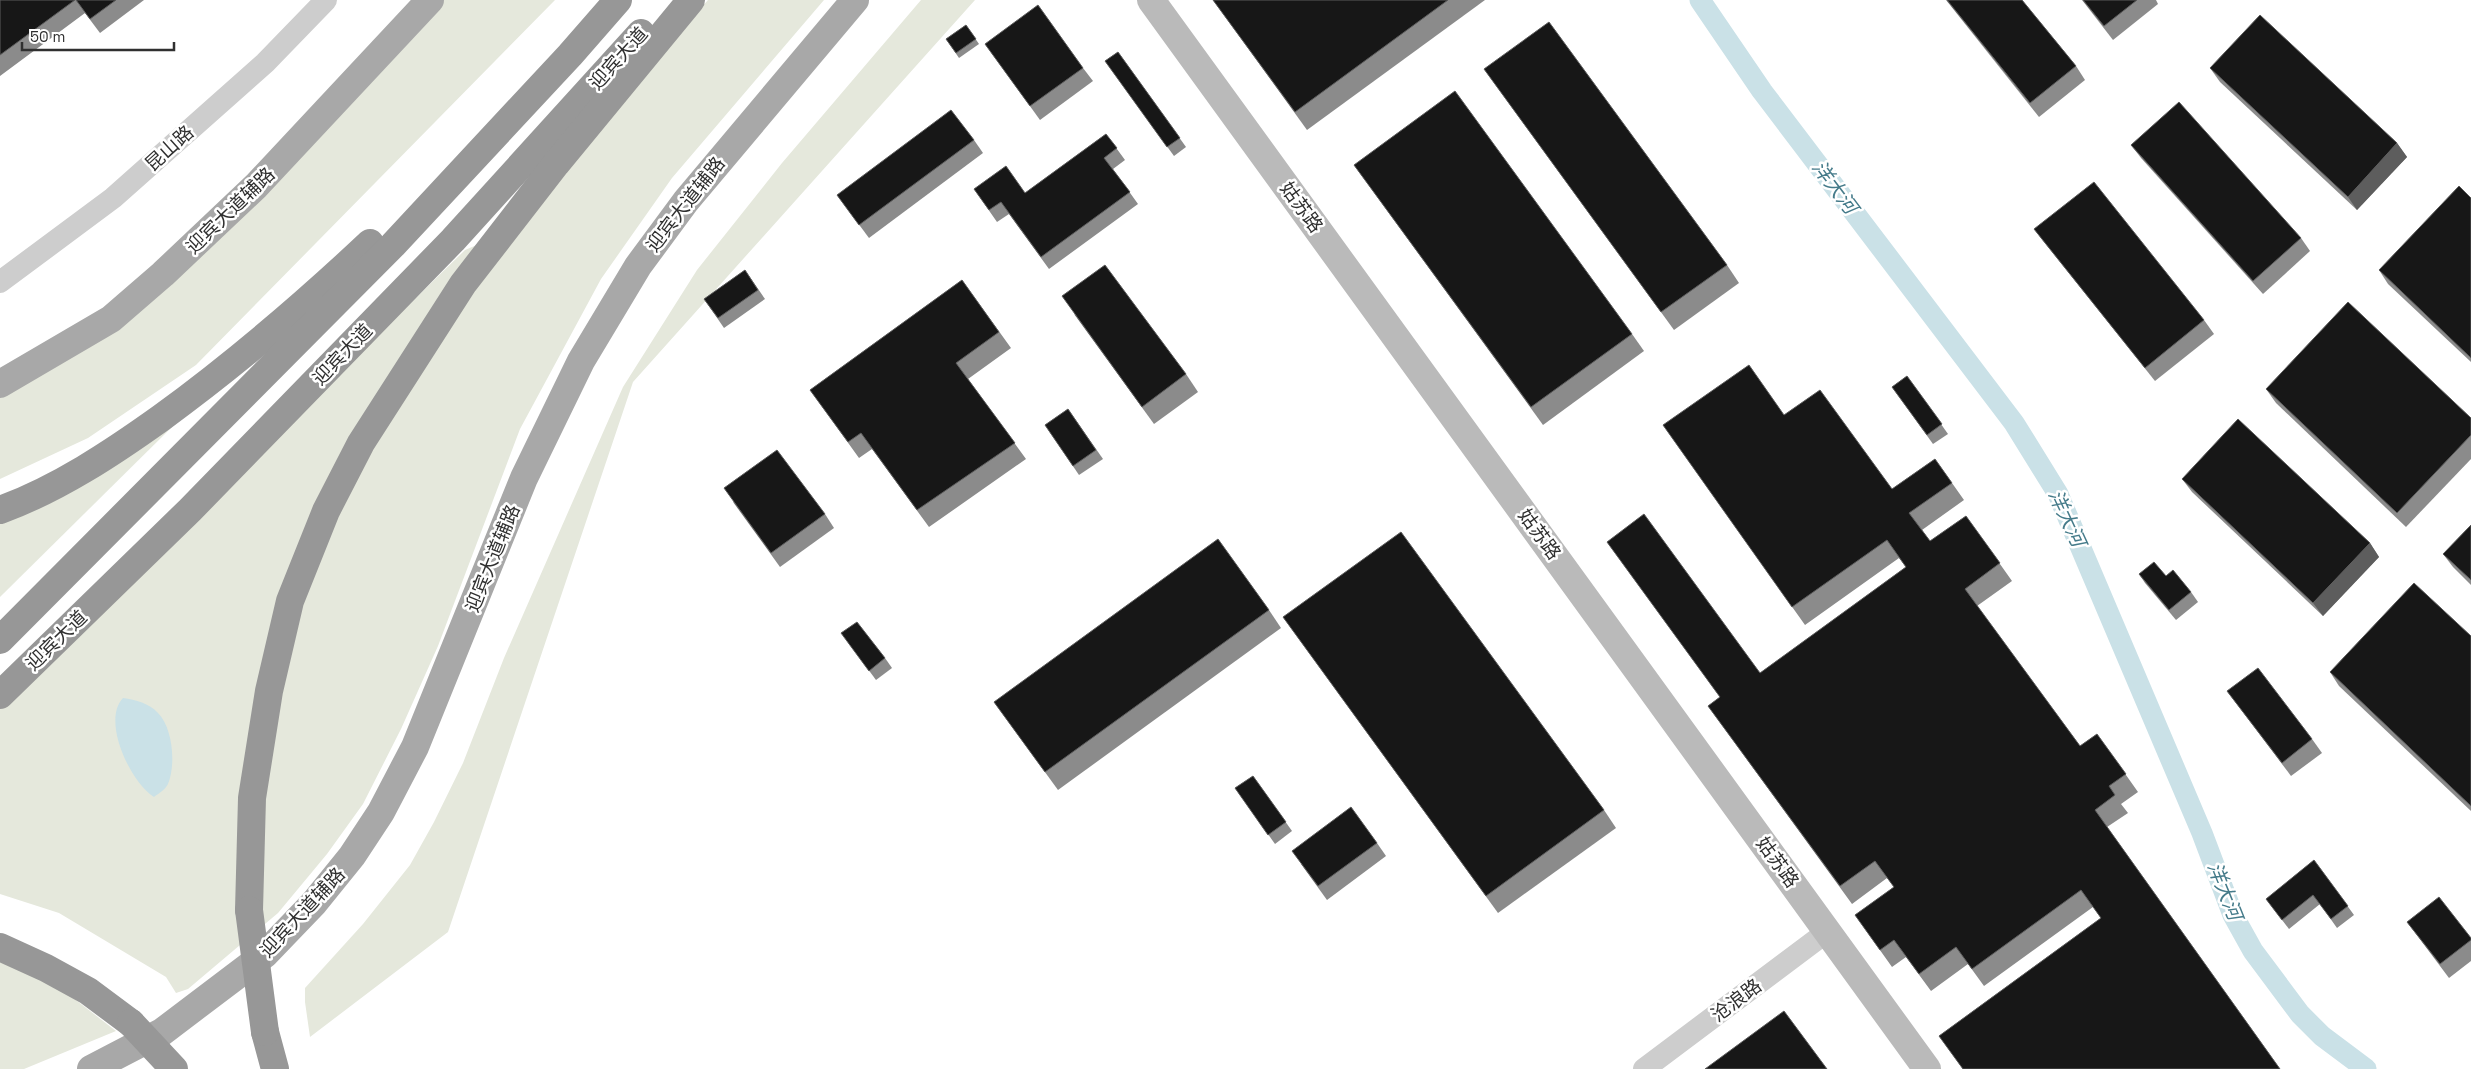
<svg xmlns="http://www.w3.org/2000/svg" width="2471" height="1069" font-family="'Space Grotesk','Noto Sans SC',sans-serif">
	<style>
		.green { fill: #e5e8dc }
		.water { fill: #cae1e7 }
		.lines { fill: none; stroke-linecap: round; stroke-linejoin: round }
		.canal { stroke: #cae1e7; stroke-width: 21 }
		.street { stroke: #cdcdcd; stroke-width: 22 }
		.secondary { stroke: #bababa; stroke-width: 28 }
		.primary { stroke: #a8a8a8; stroke-width: 28 }
		.highway { stroke: #979797; stroke-width: 28 }
		.highway-bridge { stroke: #979797; stroke-width: 28 }
		.wall { fill: #8b8b8b }
		.shaded-wall { fill: #5d5d5d }
		.building { fill: #171717; stroke: #5d5d5d }
		.labels { text-anchor: middle; stroke-width: 5; stroke-linejoin: round; paint-order: stroke }
		.street-label { font-size: 19px; fill: #303030; stroke: #fff }
		.water-label { font-size: 20px; font-style: italic; fill: #457b8a; stroke: #fff }
	</style>
	<rect width="100%" height="100%" fill="#fff"/>
	<g class="green">
		<path d="M 443,0 L 555,0 L 196,365 L 88,438 L 0,479 L 0,398 L 98,340 Z"/>
		<path d="M 708,0 L 824,0 L 672,178 L 601,279 L 520,429 L 438,646 L 401,729 L 363,804 L 327,854 L 278,913 L 188,989 L 176,993 L 166,977 L 59,913 L 0,894 L 0,703 L 465,250 L 514,229 L 574,151 Z"/>
		<path d="M 921,0 L 975,0 L 633,382 L 448,932 L 310,1037 L 305,1002 L 305,988 L 363,924 L 410,865 L 434,822 L 463,763 L 504,658 L 623,387 L 697,270 L 782,163 Z"/>
		<path d="M 173,426 L 0,597 L 0,516 L 159,428 Z"/>
		<path d="M 0,958 L 59,987 L 116,1031 L 24,1069 L 0,1069 Z"/>
	</g>
	<path class="water" d="M 123,698 C 136,700 149,703 158,713 C 173,728 176,765 168,784 C 165,790 159,793 154,797 C 131,783 101,721 123,698 Z"/>
	<g class="lines">
		<path class="canal" d="M 1700,0 L 1762,91 L 2014,423 L 2058,494 L 2202,833 L 2233,915 L 2253,951 L 2300,1014 L 2322,1036 L 2366,1069"/>
		<g class="street">
			<path d="M 0,282 L 113,198 L 265,63 L 326,0"/>
			<path d="M 1644,1069 L 1828,931"/>
		</g>
		<path class="secondary" d="M 1151,0 L 1927,1069"/>
		<g class="primary">
			<path d="M 0,384 L 111,319 L 163,274 L 256,186 L 430,0"/>
			<path d="M 91,1069 L 162,1032 L 265,954 L 314,903 L 352,856 L 381,812 L 415,747 L 524,478 L 581,361 L 638,266 L 686,201 L 855,0"/>
		</g>
		<g class="highway">
			<path d="M 0,510 C 58,489 112,453 161,418 C 235,364 304,305 370,243"/>
			<path d="M 0,640 L 393,245 L 570,55 L 618,0"/>
			<path d="M 0,695 L 190,510 L 453,240 L 641,33"/>
			<path d="M 249,910 L 252,798 L 269,691 L 290,601 L 326,511 L 361,443 L 463,284 L 556,164 L 691,0"/>
			<path d="M 0,947 L 46,968 L 88,991 L 131,1023"/>
			<path d="M 265,1032 L 275,1069"/>
		</g>
		<g class="highway-bridge">
			<path d="M 249,910 L 265,1032"/>
			<path d="M 131,1023 L 174,1069"/>
		</g>
	</g>
	<g class="wall">
		<path d="M 0,0 L 144,0 L 100,33 L 85,13 L 0,76 Z"/>
		<path d="M 1213,0 L 1485,0 L 1307,130 Z"/>
		<path d="M 1946,0 L 2022,0 L 2076,66 L 2085,80 L 2039,117 Z"/>
		<path d="M 2082,0 L 2156,0 L 2158,4 L 2113,40 Z"/>
		<path d="M 966,25 L 979,44 L 959,58 L 946,39 Z"/>
		<path d="M 985,44 L 1083,68 L 1093,81 L 1040,120 Z"/>
		<path d="M 1118,52 L 1186,147 L 1174,156 L 1105,61 Z"/>
		<path d="M 2210,68 L 2397,143 L 2407,157 L 2357,210 L 2220,82 Z"/>
		<path d="M 1484,69 L 1727,265 L 1739,283 L 1674,330 Z"/>
		<path d="M 1106,134 L 1125,160 L 1113,169 L 1138,204 L 1049,269 L 1009,214 L 997,222 L 974,189 L 1025,193 Z"/>
		<path d="M 974,140 L 983,153 L 869,238 L 837,195 Z"/>
		<path d="M 2131,145 L 2301,238 L 2310,251 L 2263,294 L 2141,158 Z"/>
		<path d="M 1354,165 L 1632,334 L 1644,351 L 1543,425 Z"/>
		<path d="M 2471,198 L 2471,362 L 2388,284 L 2379,270 Z"/>
		<path d="M 2034,229 L 2204,320 L 2214,334 L 2155,381 L 2044,242 Z"/>
		<path d="M 745,270 L 765,299 L 724,328 L 704,299 Z"/>
		<path d="M 962,280 L 1011,348 L 968,379 L 1026,459 L 929,527 L 872,449 L 859,458 L 810,390 Z"/>
		<path d="M 1074,314 L 1186,374 L 1198,392 L 1154,424 Z"/>
		<path d="M 1907,376 L 1948,434 L 1933,444 L 1892,387 Z"/>
		<path d="M 2266,389 L 2471,418 L 2471,459 L 2406,527 L 2276,403 Z"/>
		<path d="M 1068,409 L 1103,459 L 1079,475 L 1045,425 Z"/>
		<path d="M 1784,415 L 1892,489 L 1935,459 L 1964,500 L 1922,530 L 1930,541 L 1966,516 L 2012,581 L 1977,606 L 2080,746 L 2097,734 L 2138,792 L 2121,804 L 2128,813 L 2107,827 L 2280,1069 L 1963,1069 L 1939,1036 L 2101,918 L 2093,907 L 1984,986 L 1968,964 L 1931,991 L 1906,957 L 1892,967 L 1855,915 L 1894,887 L 1887,878 L 1852,904 L 1708,706 L 1720,697 L 1607,542 L 1760,673 L 1906,567 L 1899,558 L 1805,625 L 1663,425 Z"/>
		<path d="M 2182,479 L 2370,543 L 2379,557 L 2323,616 L 2192,492 Z"/>
		<path d="M 733,502 L 825,514 L 834,528 L 780,567 Z"/>
		<path d="M 2471,525 L 2471,585 L 2453,567 L 2443,554 Z"/>
		<path d="M 2139,574 L 2166,576 L 2191,592 L 2198,602 L 2176,620 L 2145,583 Z"/>
		<path d="M 1269,610 L 1281,628 L 1058,790 L 994,702 Z"/>
		<path d="M 1283,617 L 1604,810 L 1616,828 L 1498,913 Z"/>
		<path d="M 2471,636 L 2471,811 L 2339,686 L 2330,672 Z"/>
		<path d="M 848,642 L 885,658 L 892,668 L 876,680 Z"/>
		<path d="M 2227,691 L 2312,739 L 2322,753 L 2291,776 Z"/>
		<path d="M 1253,776 L 1292,831 L 1275,844 L 1235,788 Z"/>
		<path d="M 1377,843 L 1386,856 L 1327,900 L 1301,864 Z"/>
		<path d="M 2314,860 L 2354,915 L 2337,928 L 2320,904 L 2289,929 L 2266,899 Z"/>
		<path d="M 2407,922 L 2471,938 L 2471,961 L 2449,978 Z"/>
	</g>
	<g class="shaded-wall">
		<path d="M 2397,143 L 2407,157 L 2357,210 L 2348,197 Z"/>
		<path d="M 2370,543 L 2379,557 L 2323,616 L 2313,603 Z"/>
	</g>
	<g class="building">
		<path d="M 0,0 L 75,0 L 0,55 Z"/>
		<path d="M 76,0 L 116,0 L 90,19 Z"/>
		<path d="M 1213,0 L 1448,0 L 1295,112 Z"/>
		<path d="M 1947,0 L 2022,0 L 2076,66 L 2030,103 Z"/>
		<path d="M 2083,0 L 2137,0 L 2104,26 Z"/>
		<path d="M 1038,5 L 1083,68 L 1030,106 L 985,44 Z"/>
		<path d="M 2260,15 L 2397,143 L 2348,197 L 2210,68 Z"/>
		<path d="M 1549,22 L 1727,265 L 1661,312 L 1484,69 Z"/>
		<path d="M 966,25 L 976,39 L 956,53 L 946,39 Z"/>
		<path d="M 1118,52 L 1180,138 L 1167,147 L 1105,61 Z"/>
		<path d="M 1455,91 L 1632,334 L 1531,407 L 1354,165 Z"/>
		<path d="M 2179,102 L 2301,238 L 2253,281 L 2131,145 Z"/>
		<path d="M 951,110 L 974,140 L 859,225 L 837,195 Z"/>
		<path d="M 1106,134 L 1117,148 L 1104,158 L 1130,192 L 1041,257 L 1001,202 L 989,210 L 974,189 L 1006,166 L 1025,193 Z"/>
		<path d="M 2094,182 L 2204,320 L 2145,368 L 2034,229 Z"/>
		<path d="M 2459,186 L 2471,198 L 2471,358 L 2379,270 Z"/>
		<path d="M 1105,265 L 1186,374 L 1142,407 L 1062,296 Z"/>
		<path d="M 745,270 L 758,290 L 718,318 L 704,299 Z"/>
		<path d="M 962,280 L 999,332 L 956,363 L 1015,443 L 917,510 L 861,433 L 848,442 L 810,390 Z"/>
		<path d="M 2348,302 L 2471,418 L 2471,435 L 2397,513 L 2266,389 Z"/>
		<path d="M 1749,365 L 1784,415 L 1820,390 L 1892,489 L 1935,459 L 1952,483 L 1909,513 L 1930,541 L 1966,516 L 2000,563 L 1965,589 L 2080,746 L 2097,734 L 2126,774 L 2109,786 L 2115,795 L 2095,810 L 2280,1069 L 1963,1069 L 1939,1036 L 2101,918 L 2081,890 L 1972,969 L 1956,947 L 1919,974 L 1894,940 L 1880,950 L 1855,915 L 1894,887 L 1875,861 L 1840,886 L 1708,706 L 1720,697 L 1607,542 L 1644,514 L 1760,673 L 1906,567 L 1887,540 L 1792,607 L 1663,425 Z"/>
		<path d="M 1907,376 L 1942,424 L 1927,435 L 1892,387 Z"/>
		<path d="M 1068,409 L 1096,450 L 1073,466 L 1045,425 Z"/>
		<path d="M 2238,419 L 2370,543 L 2313,603 L 2182,479 Z"/>
		<path d="M 777,450 L 825,514 L 771,553 L 724,488 Z"/>
		<path d="M 2471,525 L 2471,580 L 2443,554 Z"/>
		<path d="M 1401,532 L 1604,810 L 1486,896 L 1283,617 Z"/>
		<path d="M 1218,539 L 1269,610 L 1045,772 L 994,702 Z"/>
		<path d="M 2154,562 L 2166,576 L 2173,570 L 2191,592 L 2169,610 L 2139,574 Z"/>
		<path d="M 2414,583 L 2471,636 L 2471,806 L 2330,672 Z"/>
		<path d="M 857,622 L 885,658 L 869,671 L 841,633 Z"/>
		<path d="M 2258,668 L 2312,739 L 2282,763 L 2227,691 Z"/>
		<path d="M 1253,776 L 1286,822 L 1268,835 L 1235,788 Z"/>
		<path d="M 1351,807 L 1377,843 L 1318,886 L 1292,851 Z"/>
		<path d="M 2314,860 L 2348,906 L 2331,919 L 2313,895 L 2282,920 L 2266,899 Z"/>
		<path d="M 2439,897 L 2471,938 L 2471,940 L 2440,964 L 2407,922 Z"/>
		<path d="M 1784,1011 L 1827,1069 L 1705,1069 Z"/>
	</g>
	<g class="labels">
		<g class="street-label">
			<text transform="translate(618 58) rotate(-48)" y="7">迎宾大道</text>
			<text transform="translate(169 148) rotate(-42)" y="7">昆山路</text>
			<text transform="translate(685 204) rotate(-52)" y="7">迎宾大道辅路</text>
			<text transform="translate(1302 207) rotate(54)" y="7">姑苏路</text>
			<text transform="translate(230 210) rotate(-44)" y="7">迎宾大道辅路</text>
			<text transform="translate(342 354) rotate(-46)" y="7">迎宾大道</text>
			<text transform="translate(1540 534) rotate(54)" y="7">姑苏路</text>
			<text transform="translate(492 558) rotate(-68)" y="7">迎宾大道辅路</text>
			<text transform="translate(56 640) rotate(-44)" y="7">迎宾大道</text>
			<text transform="translate(1778 862) rotate(54)" y="7">姑苏路</text>
			<text transform="translate(302 912) rotate(-47)" y="7">迎宾大道辅路</text>
			<text transform="translate(1736 1000) rotate(-37)" y="7">沧浪路</text>
		</g>
		<g class="water-label">
			<text transform="translate(1835 187) rotate(53)" y="7">洋大河</text>
			<text transform="translate(2067 518) rotate(65)" y="7">洋大河</text>
			<text transform="translate(2225 891) rotate(68)" y="7">洋大河</text>
		</g>
	</g>
	<path d="M22 42v8h152v-8" fill="none" stroke="#303030" stroke-width="2.5"/>
	<text x="30" y="42" font-size="15" fill="#303030" stroke="#ffffff" stroke-width="4" paint-order="stroke">50 m</text>
</svg>
